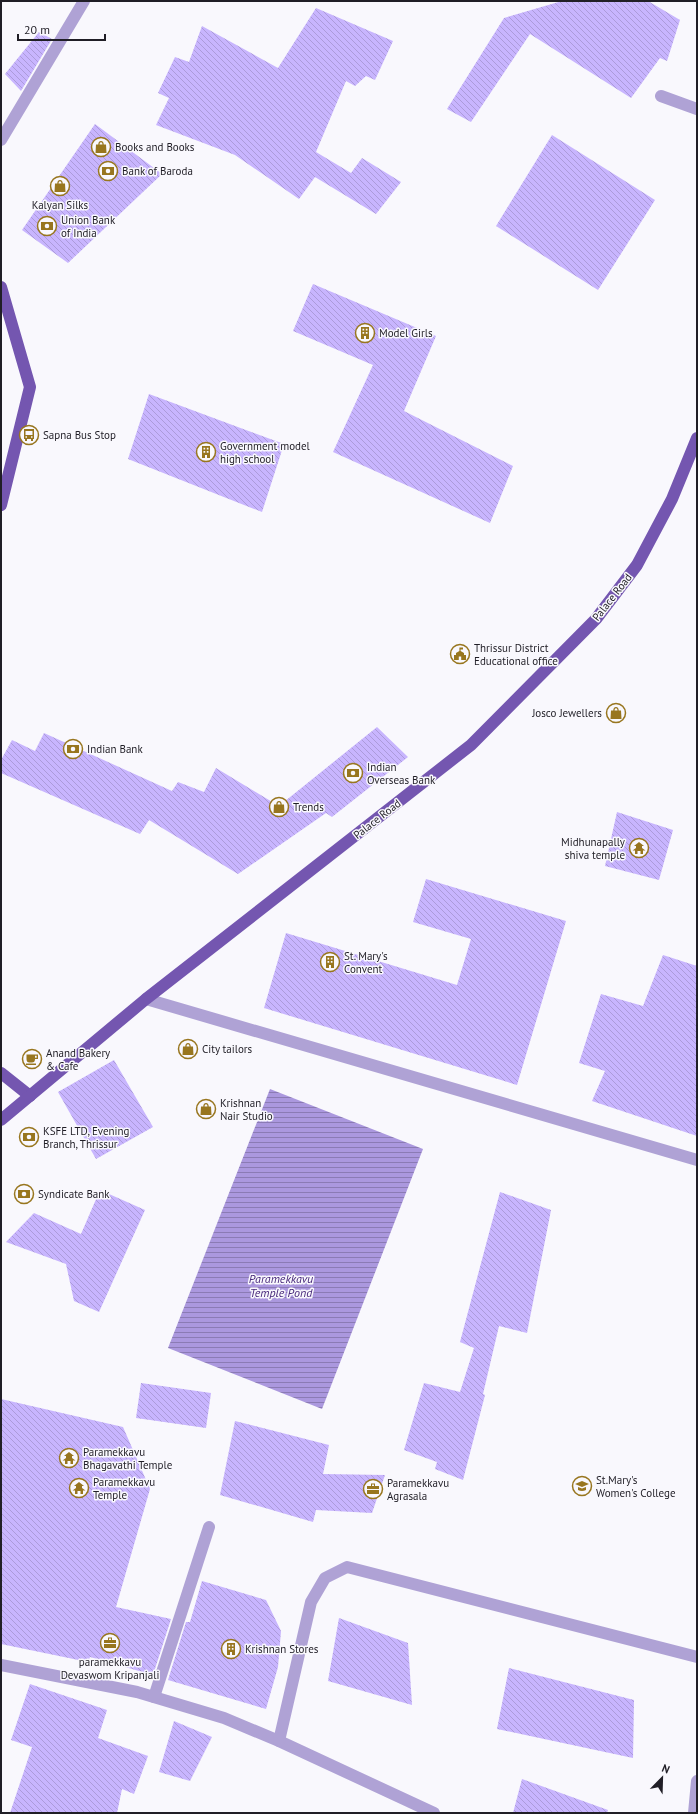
<svg xmlns="http://www.w3.org/2000/svg" width="698" height="1814" font-family="'PT Sans',sans-serif">
	<style>
		.water { fill: url(#water-rules) }
		.building { fill: url(#building-back-hatch) }
		.lines { fill: none; stroke-linecap: round; stroke-linejoin: round }
		.minor { stroke: #afa2d5; stroke-width: 12 }
		.major { stroke: #7456b0; stroke-width: 12 }
		.labels { text-anchor: middle; stroke-width: 3; stroke-linejoin: round; paint-order: stroke }
		.poi-label { font-size: 11px; fill: #201e26; stroke: #f9f8fd; text-anchor: start }
		.street-label { font-size: 11px; fill: #201e26; stroke: #f9f8fd }
		.water-label { font-size: 12px; font-style: italic; fill: #48297b; stroke: #f9f8fd }
	</style>
	<defs>
		<pattern id="water-rules" width="6" height="5" patternUnits="userSpaceOnUse"><rect width="6" height="5" fill="#ab98de"/><path d="M0 2.5h6" fill="none" stroke="#8b7bb4"/></pattern>
		<pattern id="building-back-hatch" width="6" height="6" patternUnits="userSpaceOnUse"><rect width="6" height="6" fill="#c8b5fe"/><path d="M-1 5l2 2M0 0l6 6M5-1l2 2" fill="none" stroke="#ac9bda"/></pattern>
	</defs>
	<rect width="100%" height="100%" fill="#f9f8fd"/>
	<path class="water" d="M 270,1089 L 423,1149 L 322,1409 L 168,1348 Z"/>
	<g class="building">
		<path d="M 562,1 L 648,1 L 680,20 L 667,61 L 660,58 L 631,98 L 530,34 L 471,122 L 447,109 L 504,18 Z"/>
		<path d="M 316,8 L 393,41 L 375,80 L 366,76 L 355,86 L 346,81 L 316,152 L 351,173 L 362,158 L 401,182 L 376,214 L 315,177 L 299,199 L 235,155 L 156,125 L 169,98 L 158,93 L 175,57 L 189,62 L 202,26 L 278,68 Z"/>
		<path d="M 39,32 L 52,39 L 21,91 L 5,74 Z"/>
		<path d="M 95,124 L 162,174 L 68,263 L 22,230 Z"/>
		<path d="M 552,135 L 655,200 L 598,290 L 496,226 Z"/>
		<path d="M 313,284 L 436,336 L 404,411 L 513,466 L 490,523 L 333,452 L 373,365 L 293,331 Z"/>
		<path d="M 149,394 L 284,444 L 262,512 L 128,459 Z"/>
		<path d="M 377,727 L 408,757 L 332,817 L 326,813 L 238,874 L 149,820 L 140,834 L 1,773 L 1,760 L 12,740 L 35,751 L 44,733 L 172,791 L 178,782 L 204,792 L 216,768 L 279,806 Z"/>
		<path d="M 617,812 L 673,830 L 659,880 L 605,866 Z"/>
		<path d="M 426,879 L 566,921 L 517,1085 L 264,1008 L 286,933 L 457,985 L 471,939 L 413,922 Z"/>
		<path d="M 663,955 L 697,966 L 697,1136 L 592,1101 L 605,1071 L 579,1063 L 601,994 L 643,1006 Z"/>
		<path d="M 114,1060 L 153,1127 L 96,1159 L 58,1092 Z"/>
		<path d="M 100,1190 L 145,1210 L 99,1312 L 74,1301 L 66,1264 L 6,1242 L 34,1213 L 81,1234 Z"/>
		<path d="M 500,1192 L 551,1210 L 527,1333 L 499,1326 L 483,1394 L 485,1395 L 463,1480 L 435,1469 L 437,1462 L 404,1450 L 424,1383 L 460,1392 L 474,1348 L 460,1342 Z"/>
		<path d="M 141,1383 L 211,1393 L 206,1428 L 136,1418 Z"/>
		<path d="M 1,1399 L 123,1427 L 150,1489 L 116,1607 L 171,1619 L 153,1675 L 90,1657 L 88,1662 L 1,1644 Z"/>
		<path d="M 235,1421 L 329,1445 L 323,1474 L 385,1475 L 372,1513 L 316,1510 L 313,1522 L 220,1495 Z"/>
		<path d="M 202,1581 L 266,1600 L 281,1631 L 278,1667 L 266,1709 L 168,1680 L 186,1622 L 190,1622 Z"/>
		<path d="M 339,1618 L 408,1643 L 412,1705 L 328,1681 Z"/>
		<path d="M 509,1668 L 634,1700 L 633,1758 L 497,1729 Z"/>
		<path d="M 30,1684 L 107,1710 L 98,1738 L 148,1756 L 134,1794 L 122,1789 L 117,1813 L 10,1813 L 32,1747 L 11,1740 Z"/>
		<path d="M 174,1721 L 212,1737 L 190,1781 L 159,1772 Z"/>
		<path d="M 522,1779 L 608,1810 L 607,1813 L 513,1813 Z"/>
	</g>
	<g class="lines">
		<g class="minor">
			<path d="M 661,96 L 697,109"/>
			<path d="M 1,140 L 84,1"/>
			<path d="M 146,999 L 697,1160"/>
			<path d="M 1,1665 L 137,1692 L 224,1718 L 279,1741 L 434,1813"/>
			<path d="M 154,1697 L 209,1527"/>
			<path d="M 279,1741 L 311,1602 L 325,1578 L 347,1567 L 697,1657"/>
			<path d="M 694,1813 L 697,1781"/>
		</g>
		<g class="major">
			<path d="M 1,287 L 30,387 L 1,505"/>
			<path d="M 1,1073 L 30,1096"/>
			<path d="M 1,1120 L 146,999 L 471,745 L 596,619 L 637,565 L 672,499 L 697,438"/>
		</g>
	</g>
	<defs>
		<symbol id="shop-ring" viewBox="-11 -11 22 22"><circle r="9.5" fill="#f9f8fd" stroke="#98761f" stroke-width="1.5"/><path d="M-5-2.5h2.3a2.7 3.5 0 0 1 5.4 0H5L5.5 6h-11ZM-1.5-2.5h3a1.5 2.3 0 0 0-3 0Z" fill="#98761f"/></symbol>
		<symbol id="bank-ring" viewBox="-11 -11 22 22"><circle r="9.5" fill="#f9f8fd" stroke="#98761f" stroke-width="1.5"/><path d="M-6-4H6V4H-6ZM0-2.3a2.3 2.3 0 1 0 0 4.6a2.3 2.3 0 1 0 0-4.6Z" fill="#98761f"/></symbol>
		<symbol id="building-ring" viewBox="-11 -11 22 22"><circle r="9.5" fill="#f9f8fd" stroke="#98761f" stroke-width="1.5"/><path d="M-4-6H4V6H1V3H-1V6H-4ZM-2.5-4.3h1.7v1.8h-1.7ZM.8-4.3h1.7v1.8H.8ZM-2.5-1h1.7V.8h-1.7ZM.8-1h1.7V.8H.8Z" fill="#98761f"/></symbol>
		<symbol id="bus-ring" viewBox="-11 -11 22 22"><circle r="9.5" fill="#f9f8fd" stroke="#98761f" stroke-width="1.5"/><path d="M-5-6H5V4H4V6H2V4H-2V6H-4V4H-5ZM-3.5-4V0h7V-4ZM-3.5 1.2v1.5H-2V1.2ZM2 1.2v1.5H3.5V1.2Z" fill="#98761f"/></symbol>
		<symbol id="civic-ring" viewBox="-11 -11 22 22"><circle r="9.5" fill="#f9f8fd" stroke="#98761f" stroke-width="1.5"/><path d="M-.6-6.5H3V-4.5H.6V-3L4-1V1h2V6H-6V1h2V-1L-.6-3ZM-1.2 2.5V6h2.4V2.5Z" fill="#98761f"/></symbol>
		<symbol id="temple-ring" viewBox="-11 -11 22 22"><circle r="9.5" fill="#f9f8fd" stroke="#98761f" stroke-width="1.5"/><path d="M0-6L5-2H3V0L6.5 2.5H4V6H1.5V3h-3V6H-4V2.5H-6.5L-3 0V-2H-5Z" fill="#98761f"/></symbol>
		<symbol id="cafe-ring" viewBox="-11 -11 22 22"><circle r="9.5" fill="#f9f8fd" stroke="#98761f" stroke-width="1.5"/><path d="M-5.5-4.5H6V0H3Q3 3.5 0 3.5H-2.5Q-5.5 3.5-5.5 0ZM3-3.2v2h1.7v-2ZM-6 4.5H4V6H-6Z" fill="#98761f"/></symbol>
		<symbol id="university-ring" viewBox="-11 -11 22 22"><circle r="9.5" fill="#f9f8fd" stroke="#98761f" stroke-width="1.5"/><path d="M0-5L7-2L0 1L-7-2ZM-4 1L0 2.5L4 1V4Q0 6-4 4Z" fill="#98761f"/></symbol>
		<symbol id="office-ring" viewBox="-11 -11 22 22"><circle r="9.5" fill="#f9f8fd" stroke="#98761f" stroke-width="1.5"/><path d="M-6-3h4V-5.5h4V-3h4V5H-6ZM-1-4.5V-3h2v-1.5ZM-6 0V1H6V0Z" fill="#98761f"/></symbol>
	</defs>
	<g fill-rule="evenodd">
		<use href="#shop-ring" x="90" y="136" width="22" height="22"/>
		<use href="#bank-ring" x="97" y="160" width="22" height="22"/>
		<use href="#shop-ring" x="49" y="175" width="22" height="22"/>
		<use href="#bank-ring" x="36" y="215" width="22" height="22"/>
		<use href="#building-ring" x="354" y="322" width="22" height="22"/>
		<use href="#bus-ring" x="18" y="424" width="22" height="22"/>
		<use href="#building-ring" x="195" y="441" width="22" height="22"/>
		<use href="#civic-ring" x="449" y="643" width="22" height="22"/>
		<use href="#shop-ring" x="605" y="702" width="22" height="22"/>
		<use href="#bank-ring" x="62" y="738" width="22" height="22"/>
		<use href="#bank-ring" x="342" y="762" width="22" height="22"/>
		<use href="#shop-ring" x="268" y="796" width="22" height="22"/>
		<use href="#temple-ring" x="628" y="837" width="22" height="22"/>
		<use href="#building-ring" x="319" y="951" width="22" height="22"/>
		<use href="#shop-ring" x="177" y="1038" width="22" height="22"/>
		<use href="#cafe-ring" x="21" y="1048" width="22" height="22"/>
		<use href="#shop-ring" x="195" y="1098" width="22" height="22"/>
		<use href="#bank-ring" x="18" y="1126" width="22" height="22"/>
		<use href="#bank-ring" x="13" y="1183" width="22" height="22"/>
		<use href="#temple-ring" x="58" y="1447" width="22" height="22"/>
		<use href="#university-ring" x="571" y="1475" width="22" height="22"/>
		<use href="#temple-ring" x="68" y="1477" width="22" height="22"/>
		<use href="#office-ring" x="362" y="1478" width="22" height="22"/>
		<use href="#office-ring" x="99" y="1632" width="22" height="22"/>
		<use href="#building-ring" x="220" y="1638" width="22" height="22"/>
	</g>
	<g class="labels">
		<g class="poi-label">
			<text x="115" y="151">Books and Books</text>
			<text x="122" y="175">Bank of Baroda</text>
			<text x="60" y="209" text-anchor="middle">Kalyan Silks</text>
			<text x="61" y="224">Union Bank<tspan x="61" dy="13">of India</tspan></text>
			<text x="379" y="337">Model Girls</text>
			<text x="43" y="439">Sapna Bus Stop</text>
			<text x="220" y="450">Government model<tspan x="220" dy="13">high school</tspan></text>
			<text x="474" y="652">Thrissur District<tspan x="474" dy="13">Educational office</tspan></text>
			<text x="602" y="717" text-anchor="end">Josco Jewellers</text>
			<text x="87" y="753">Indian Bank</text>
			<text x="367" y="771">Indian<tspan x="367" dy="13">Overseas Bank</tspan></text>
			<text x="293" y="811">Trends</text>
			<text x="625" y="846" text-anchor="end">Midhunapally<tspan x="625" dy="13">shiva temple</tspan></text>
			<text x="344" y="960">St. Mary's<tspan x="344" dy="13">Convent</tspan></text>
			<text x="202" y="1053">City tailors</text>
			<text x="46" y="1057">Anand Bakery<tspan x="46" dy="13">&amp; Cafe</tspan></text>
			<text x="220" y="1107">Krishnan<tspan x="220" dy="13">Nair Studio</tspan></text>
			<text x="43" y="1135">KSFE LTD, Evening<tspan x="43" dy="13">Branch, Thrissur</tspan></text>
			<text x="38" y="1198">Syndicate Bank</text>
			<text x="83" y="1456">Paramekkavu<tspan x="83" dy="13">Bhagavathi Temple</tspan></text>
			<text x="596" y="1484">St.Mary's<tspan x="596" dy="13">Women's College</tspan></text>
			<text x="93" y="1486">Paramekkavu<tspan x="93" dy="13">Temple</tspan></text>
			<text x="387" y="1487">Paramekkavu<tspan x="387" dy="13">Agrasala</tspan></text>
			<text x="245" y="1653">Krishnan Stores</text>
			<text x="110" y="1666" text-anchor="middle">paramekkavu<tspan x="110" dy="13">Devaswom Kripanjali</tspan></text>
		</g>
		<g class="street-label">
			<text transform="translate(612 597) rotate(-52)" y="4">Palace Road</text>
			<text transform="translate(377 819) rotate(-38)" y="4">Palace Road</text>
		</g>
		<g class="water-label">
			<text x="281" y="1283">Paramekkavu<tspan x="281" dy="14">Temple Pond</tspan></text>
		</g>
	</g>
	<rect width="698" height="1814" fill="none" stroke="#201e26" stroke-width="4"/>
	<g transform="translate(662 1778) rotate(23)" stroke="#f9f8fd" stroke-width="3" paint-order="stroke">
	<path d="M0-3L7 15L0 10L-7 15Z" fill="#201e26"/>
	<text y="-6" font-size="11" font-weight="bold" text-anchor="middle" fill="#201e26">N</text>
	</g>
	<path d="M18 34v6h87v-6" fill="none" stroke="#201e26" stroke-width="2"/>
	<text x="24" y="34" font-size="12" fill="#201e26" stroke="#f9f8fd" stroke-width="3" paint-order="stroke">20 m</text>
</svg>
